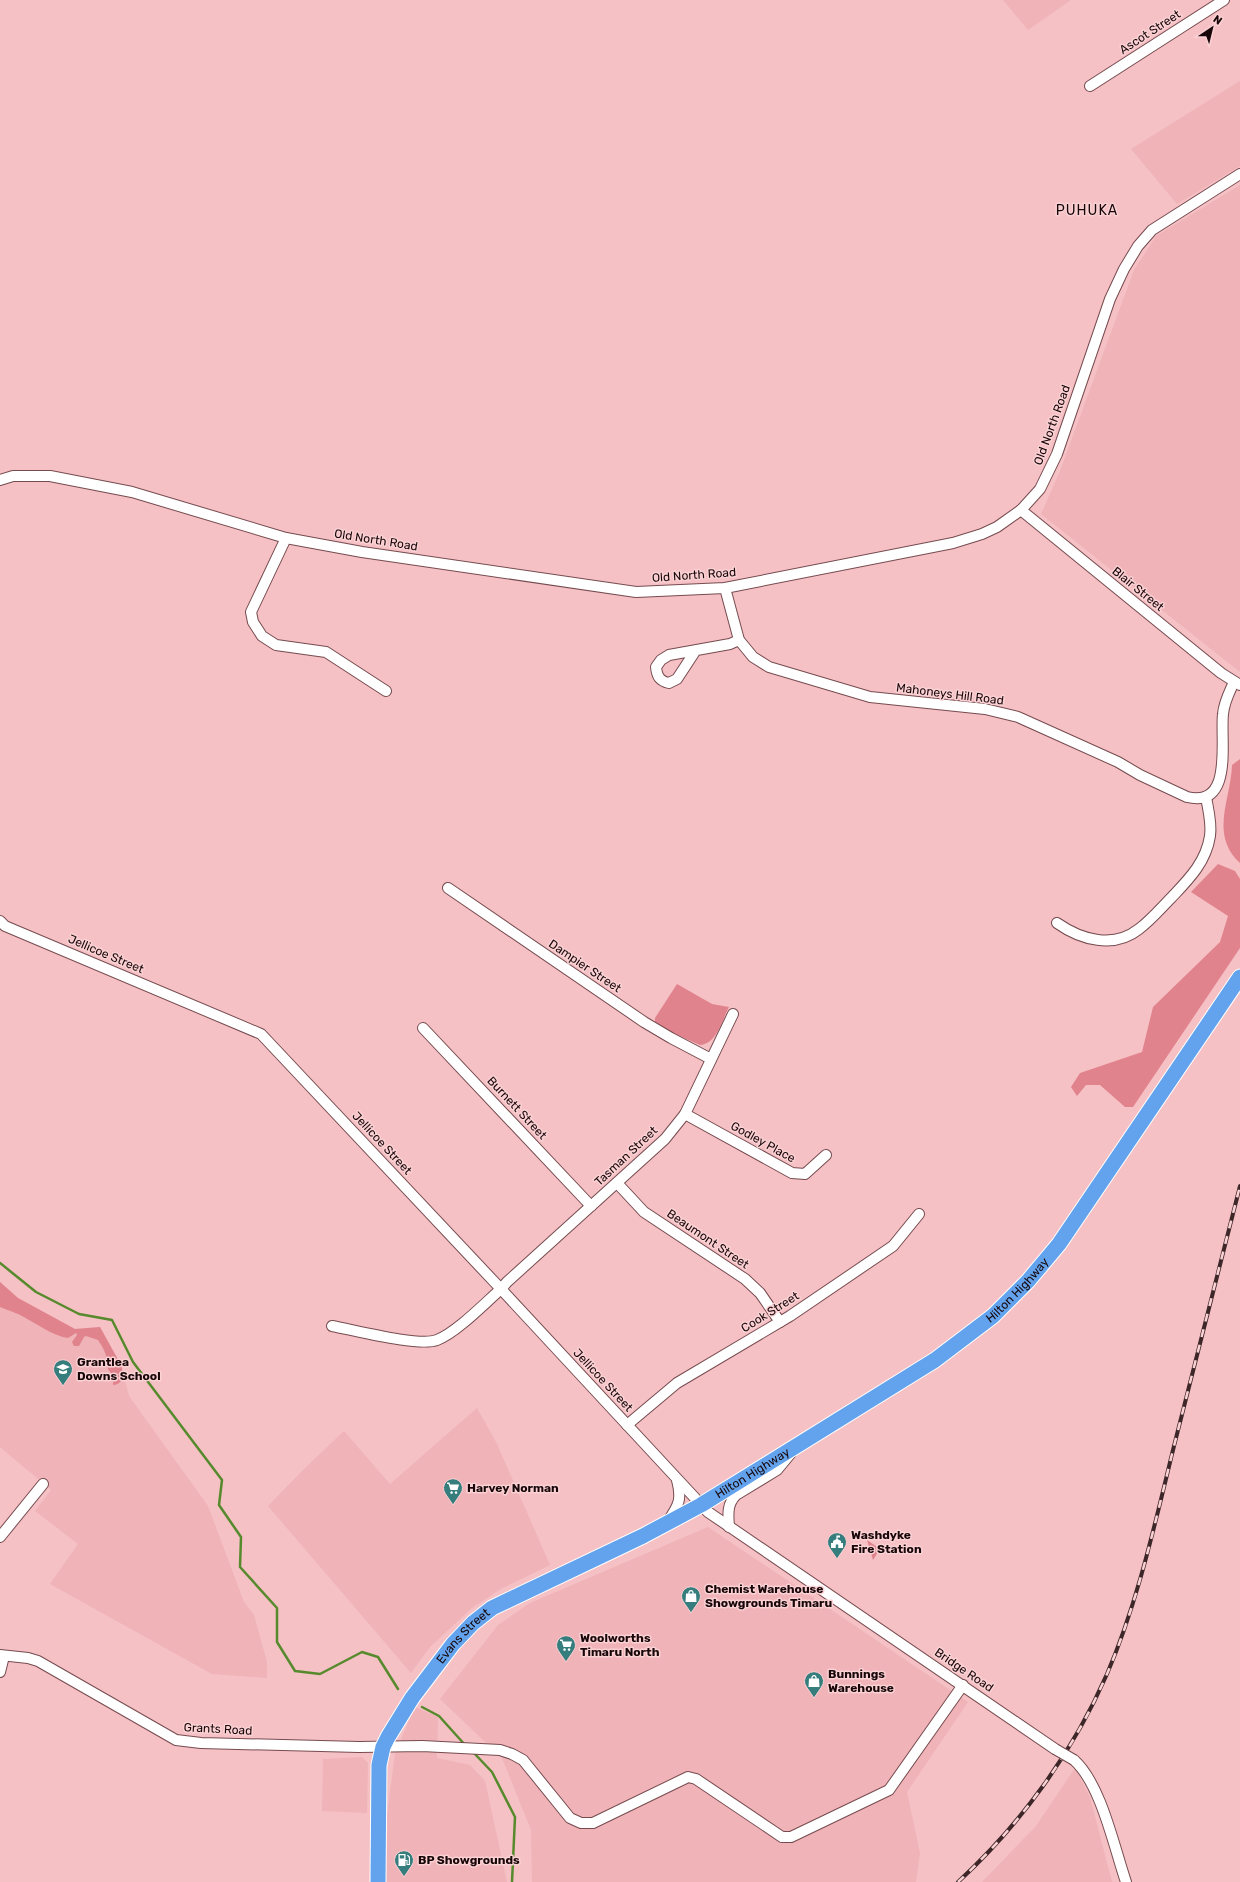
<svg xmlns="http://www.w3.org/2000/svg" width="1240" height="1882" font-family="Rubik,sans-serif">
	<style>
		.built { fill: #efb3b8 }
		.green { fill: #e1838d }
		.lines { fill: none; stroke-linecap: round; stroke-linejoin: round }
		.stream { stroke: #568a2c; stroke-width: 2.5 }
		.minor-casing { stroke: #764b4f; stroke-width: 12 }
		.highway-casing { stroke: #fff; stroke-width: 17 }
		.minor { stroke: #fff; stroke-width: 10 }
		.highway { stroke: #63a3ee; stroke-width: 15 }
		.rail-casing { stroke: #3d2729; stroke-width: 4 }
		.rail { stroke: #fbd1d4; stroke-width: 2.5; stroke-dasharray: 8; stroke-linecap: butt }
		.minor-bridge-casing { stroke: #764b4f; stroke-width: 12; stroke-linecap: butt }
		.minor-bridge { stroke: #fff; stroke-width: 10 }
		.labels { text-anchor: middle; stroke-width: 3; stroke-linejoin: round; paint-order: stroke }
		.street-label { font-size: 12px; fill: #170709; stroke: #fbd1d4 }
		.poi-label { font-size: 12px; font-weight: bold; fill: #170709; stroke: #fbd1d4; text-anchor: start }
		.quarter-label { font-size: 14px; letter-spacing: 1px; fill: #170709; stroke: #fbd1d4 }
	</style>
	<rect width="100%" height="100%" fill="#f5c1c5"/>
	<g class="built">
		<path d="M 1003,0 L 1071,0 L 1028,30 Z"/>
		<path d="M 1240,81 L 1240,166 L 1177,204 L 1131,149 Z"/>
		<path d="M 1240,185 L 1240,672 L 1041,514 L 1060,471 L 1134,270 L 1156,236 Z"/>
		<path d="M 0,1282 L 18,1298 L 75,1329 L 100,1327 L 121,1365 L 129,1396 L 208,1506 L 244,1602 L 254,1615 L 267,1662 L 267,1678 L 212,1674 L 50,1584 L 78,1544 L 35,1511 L 51,1490 L 0,1447 Z"/>
		<path d="M 477,1408 L 497,1444 L 550,1565 L 501,1589 L 472,1608 L 430,1647 L 411,1673 L 268,1506 L 304,1469 L 344,1431 L 390,1484 Z"/>
		<path d="M 708,1527 L 968,1702 L 907,1792 L 920,1853 L 916,1882 L 532,1882 L 531,1830 L 502,1758 L 440,1699 L 498,1625 L 530,1603 Z"/>
		<path d="M 415,1707 L 438,1717 L 437,1758 L 470,1765 L 485,1781 L 507,1882 L 384,1882 L 385,1832 L 395,1753 Z"/>
		<path d="M 362,1757 L 368,1763 L 367,1813 L 322,1811 L 323,1759 Z"/>
		<path d="M 1075,1768 L 1090,1797 L 1112,1882 L 982,1882 L 1036,1826 Z"/>
	</g>
	<g class="green">
		<path d="M 1240,759 L 1240,863 C 1209,835 1231,799 1232,765 Z"/>
		<path d="M 1218,864 L 1235,871 L 1240,879 L 1240,948 L 1133,1107 L 1125,1107 L 1100,1085 L 1086,1085 L 1077,1096 L 1071,1087 L 1080,1073 L 1142,1052 L 1153,1007 L 1220,942 L 1228,916 L 1191,892 Z"/>
		<path d="M 677,984 L 712,1004 L 729,1007 C 722,1020 717,1044 700,1045 L 668,1031 L 655,1022 L 655,1018 Z"/>
		<path d="M 0,1282 L 18,1298 L 75,1329 L 100,1327 L 121,1365 L 124,1377 C 121,1381 119,1385 113,1385 L 113,1376 L 108,1369 C 108,1358 105,1350 98,1340 L 86,1336 L 84,1337 L 79,1346 L 74,1346 L 72,1342 L 77,1335 L 76,1333 L 68,1338 C 54,1336 42,1327 29,1320 C 20,1314 10,1311 0,1307 Z"/>
		<path d="M 867,1540 L 880,1549 L 873,1560 Z"/>
	</g>
	<g class="lines">
		<g class="stream">
			<path d="M 0,1263 L 36,1292 L 79,1314 L 112,1320 L 133,1362 L 222,1480 L 219,1505 L 241,1537 L 240,1567 L 277,1608 L 277,1642 L 295,1671 L 320,1674 L 362,1652 L 378,1657 L 398,1689"/>
			<path d="M 422,1707 L 439,1716 L 466,1746"/>
			<path d="M 473,1752 L 492,1772 L 515,1817 L 512,1882"/>
		</g>
		<defs>
			<g id="minor">
				<path d="M 1090,86 L 1224,0"/>
				<path d="M 0,480 L 13,476 L 50,476 L 132,492 L 286,538 L 362,552 L 636,592 L 725,588 L 953,543 L 982,534 L 997,527 L 1021,510 L 1040,489 L 1057,454 L 1110,299 L 1124,269 L 1138,246 L 1152,230 L 1240,174"/>
				<path d="M 1021,510 L 1221,673 L 1240,685"/>
				<path d="M 286,538 L 251,612 L 253,622 L 262,636 L 276,645 L 326,652 L 386,691"/>
				<path d="M 725,588 L 739,640 L 753,657 L 769,667 L 870,697 L 985,709 L 1018,717 L 1118,762 L 1140,775 L 1187,797 C 1234,808 1220,741 1223,714 C 1224,702 1229,693 1234,682"/>
				<path d="M 696,650 L 677,679 L 669,683 C 660,681 657,677 656,667 L 661,660 L 669,655 L 730,644 L 739,640"/>
				<path d="M 448,888 L 644,1022 L 671,1038 L 711,1059"/>
				<path d="M 0,921 L 5,926 L 261,1034 L 501,1289 L 708,1512 L 1055,1749"/>
				<path d="M 1057,923 C 1081,940 1114,949 1139,929 C 1151,920 1161,908 1172,897 C 1189,879 1206,862 1210,836 C 1212,823 1208,809 1206,797"/>
				<path d="M 423,1028 L 591,1206"/>
				<path d="M 685,1114 L 792,1173 L 805,1174 L 826,1155"/>
				<path d="M 617,1183 L 644,1212 L 745,1279 L 760,1293 L 780,1322"/>
				<path d="M 332,1326 C 354,1330 419,1347 437,1340 C 456,1333 485,1303 501,1289 L 507,1282 L 665,1139 L 685,1114 L 733,1014"/>
				<path d="M 627,1425 L 677,1383 L 790,1316 L 893,1246 L 919,1214"/>
				<path d="M 668,1521 C 679,1505 682,1499 677,1480"/>
				<path d="M 729,1527 C 728,1514 727,1504 736,1495 L 777,1470 L 791,1453"/>
				<path d="M 0,1537 L 43,1484"/>
				<path d="M 0,1655 L 28,1658 L 38,1661 L 176,1740 L 201,1743 L 359,1747 L 422,1746 L 500,1750 L 512,1754 L 523,1760 L 570,1818 L 581,1823 L 593,1823 L 688,1777 L 696,1779 L 782,1837 L 791,1837 L 889,1790 L 963,1685"/>
				<path d="M 0,1672 L 4,1656"/>
				<path d="M 1074,1760 C 1101,1784 1114,1847 1126,1882"/>
			</g>
			<g id="highway">
				<path id="s1" d="M 378,1882 L 379,1765 L 383,1747 L 388,1737 L 412,1698 L 453,1644 L 473,1623 L 492,1608 L 643,1536 L 701,1505 L 935,1360 L 993,1316 L 1028,1281 L 1059,1244 L 1240,977"/>
			</g>
		</defs>
		<use href="#minor" class="minor-casing"/>
		<use href="#highway" class="highway-casing"/>
		<use href="#minor" class="minor"/>
		<use href="#highway" class="highway"/>
		<defs>
			<path id="rail" d="M 958,1882 C 1021,1824 1073,1752 1107,1674 C 1138,1602 1155,1523 1174,1446 C 1196,1359 1218,1272 1240,1186"/>
		</defs>
		<use href="#rail" class="rail-casing"/>
		<use href="#rail" class="rail"/>
		<defs>
			<path id="minor-bridge" d="M 1055,1749 L 1074,1760"/>
		</defs>
		<use href="#minor-bridge" class="minor-bridge-casing"/>
		<use href="#minor-bridge" class="minor-bridge"/>
	</g>
	<defs>
		<symbol id="school-pin" viewBox="-11 -11 22 30"><path d="M0 17L-7.5 6A9.5 9.5 0 1 1 7.5 6Z" fill="#367e7d" stroke="#fbd1d4"/><path d="M0-5L7-2L0 1L-7-2ZM-4 1L0 2.5L4 1V4Q0 6-4 4Z" fill="#fff"/></symbol>
		<symbol id="supermarket-pin" viewBox="-11 -11 22 30"><path d="M0 17L-7.5 6A9.5 9.5 0 1 1 7.5 6Z" fill="#367e7d" stroke="#fbd1d4"/><path d="M-6-5.5h2.5l.6 2H6L4.5 2H-2.5L-4.4-4H-6ZM-1.5 3.2a1.3 1.3 0 1 0 .1 0ZM3 3.2a1.3 1.3 0 1 0 .1 0Z" fill="#fff"/></symbol>
		<symbol id="civic-pin" viewBox="-11 -11 22 30"><path d="M0 17L-7.5 6A9.5 9.5 0 1 1 7.5 6Z" fill="#367e7d" stroke="#fbd1d4"/><path d="M-.6-6.5H3V-4.5H.6V-3L4-1V1h2V6H-6V1h2V-1L-.6-3ZM-1.2 2.5V6h2.4V2.5Z" fill="#fff"/></symbol>
		<symbol id="shop-pin" viewBox="-11 -11 22 30"><path d="M0 17L-7.5 6A9.5 9.5 0 1 1 7.5 6Z" fill="#367e7d" stroke="#fbd1d4"/><path d="M-5-2.5h2.3a2.7 3.5 0 0 1 5.4 0H5L5.5 6h-11ZM-1.5-2.5h3a1.5 2.3 0 0 0-3 0Z" fill="#fff"/></symbol>
		<symbol id="fuel-pin" viewBox="-11 -11 22 30"><path d="M0 17L-7.5 6A9.5 9.5 0 1 1 7.5 6Z" fill="#367e7d" stroke="#fbd1d4"/><path d="M-5.5-6h7V0h2V4h1.3V-2.5L3-4.5l.8-.8L6-3V5H2.5V1h-1V6h-7ZM-4.2-4.7v3.2H.2V-4.7Z" fill="#fff"/></symbol>
	</defs>
	<g fill-rule="evenodd">
		<use href="#school-pin" x="52" y="1358" width="22" height="30"/>
		<use href="#supermarket-pin" x="442" y="1477" width="22" height="30"/>
		<use href="#civic-pin" x="826" y="1531" width="22" height="30"/>
		<use href="#shop-pin" x="680" y="1585" width="22" height="30"/>
		<use href="#supermarket-pin" x="555" y="1634" width="22" height="30"/>
		<use href="#shop-pin" x="803" y="1670" width="22" height="30"/>
		<use href="#fuel-pin" x="393" y="1849" width="22" height="30"/>
	</g>
	<g class="labels">
		<g class="street-label">
			<text transform="translate(1150 32) rotate(-33)" y="4">Ascot Street</text>
			<text transform="translate(1052 425) rotate(-70)" y="4">Old North Road</text>
			<text transform="translate(376 540) rotate(9)" y="4">Old North Road</text>
			<text transform="translate(694 575) rotate(-4)" y="4">Old North Road</text>
			<text transform="translate(1138 589) rotate(39)" y="4">Blair Street</text>
			<text transform="translate(950 694) rotate(7)" y="4">Mahoneys Hill Road</text>
			<text transform="translate(106 954) rotate(23)" y="4">Jellicoe Street</text>
			<text transform="translate(585 966) rotate(34)" y="4">Dampier Street</text>
			<text transform="translate(517 1108) rotate(47)" y="4">Burnett Street</text>
			<text transform="translate(763 1142) rotate(29)" y="4">Godley Place</text>
			<text transform="translate(382 1143) rotate(47)" y="4">Jellicoe Street</text>
			<text transform="translate(626 1156) rotate(-43)" y="4">Tasman Street</text>
			<text transform="translate(708 1239) rotate(34)" y="4">Beaumont Street</text>
			<text dy="4" stroke="none"><textPath href="#s1" startOffset="930">Hilton Highway</textPath></text>
			<text transform="translate(770 1312) rotate(-32)" y="4">Cook Street</text>
			<text transform="translate(603 1380) rotate(47)" y="4">Jellicoe Street</text>
			<text dy="4" stroke="none"><textPath href="#s1" startOffset="607">Hilton Highway</textPath></text>
			<text dy="4" stroke="none"><textPath href="#s1" startOffset="273">Evans Street</textPath></text>
			<text transform="translate(964 1670) rotate(34)" y="4">Bridge Road</text>
			<text transform="translate(218 1729) rotate(3)" y="4">Grants Road</text>
		</g>
		<g class="poi-label">
			<text x="77" y="1366">Grantlea<tspan x="77" dy="14">Downs School</tspan></text>
			<text x="467" y="1492">Harvey Norman</text>
			<text x="851" y="1539">Washdyke<tspan x="851" dy="14">Fire Station</tspan></text>
			<text x="705" y="1593">Chemist Warehouse<tspan x="705" dy="14">Showgrounds Timaru</tspan></text>
			<text x="580" y="1642">Woolworths<tspan x="580" dy="14">Timaru North</tspan></text>
			<text x="828" y="1678">Bunnings<tspan x="828" dy="14">Warehouse</tspan></text>
			<text x="418" y="1864">BP Showgrounds</text>
		</g>
		<g class="quarter-label">
			<text x="1087" y="215">PUHUKA</text>
		</g>
	</g>
	<g transform="translate(1212 28) rotate(35)" stroke="#fbd1d4" stroke-width="3" paint-order="stroke">
	<path d="M0-3L7 15L0 10L-7 15Z" fill="#170709"/>
	<text y="-6" font-size="11" font-weight="bold" text-anchor="middle" fill="#170709">N</text>
	</g>
</svg>
